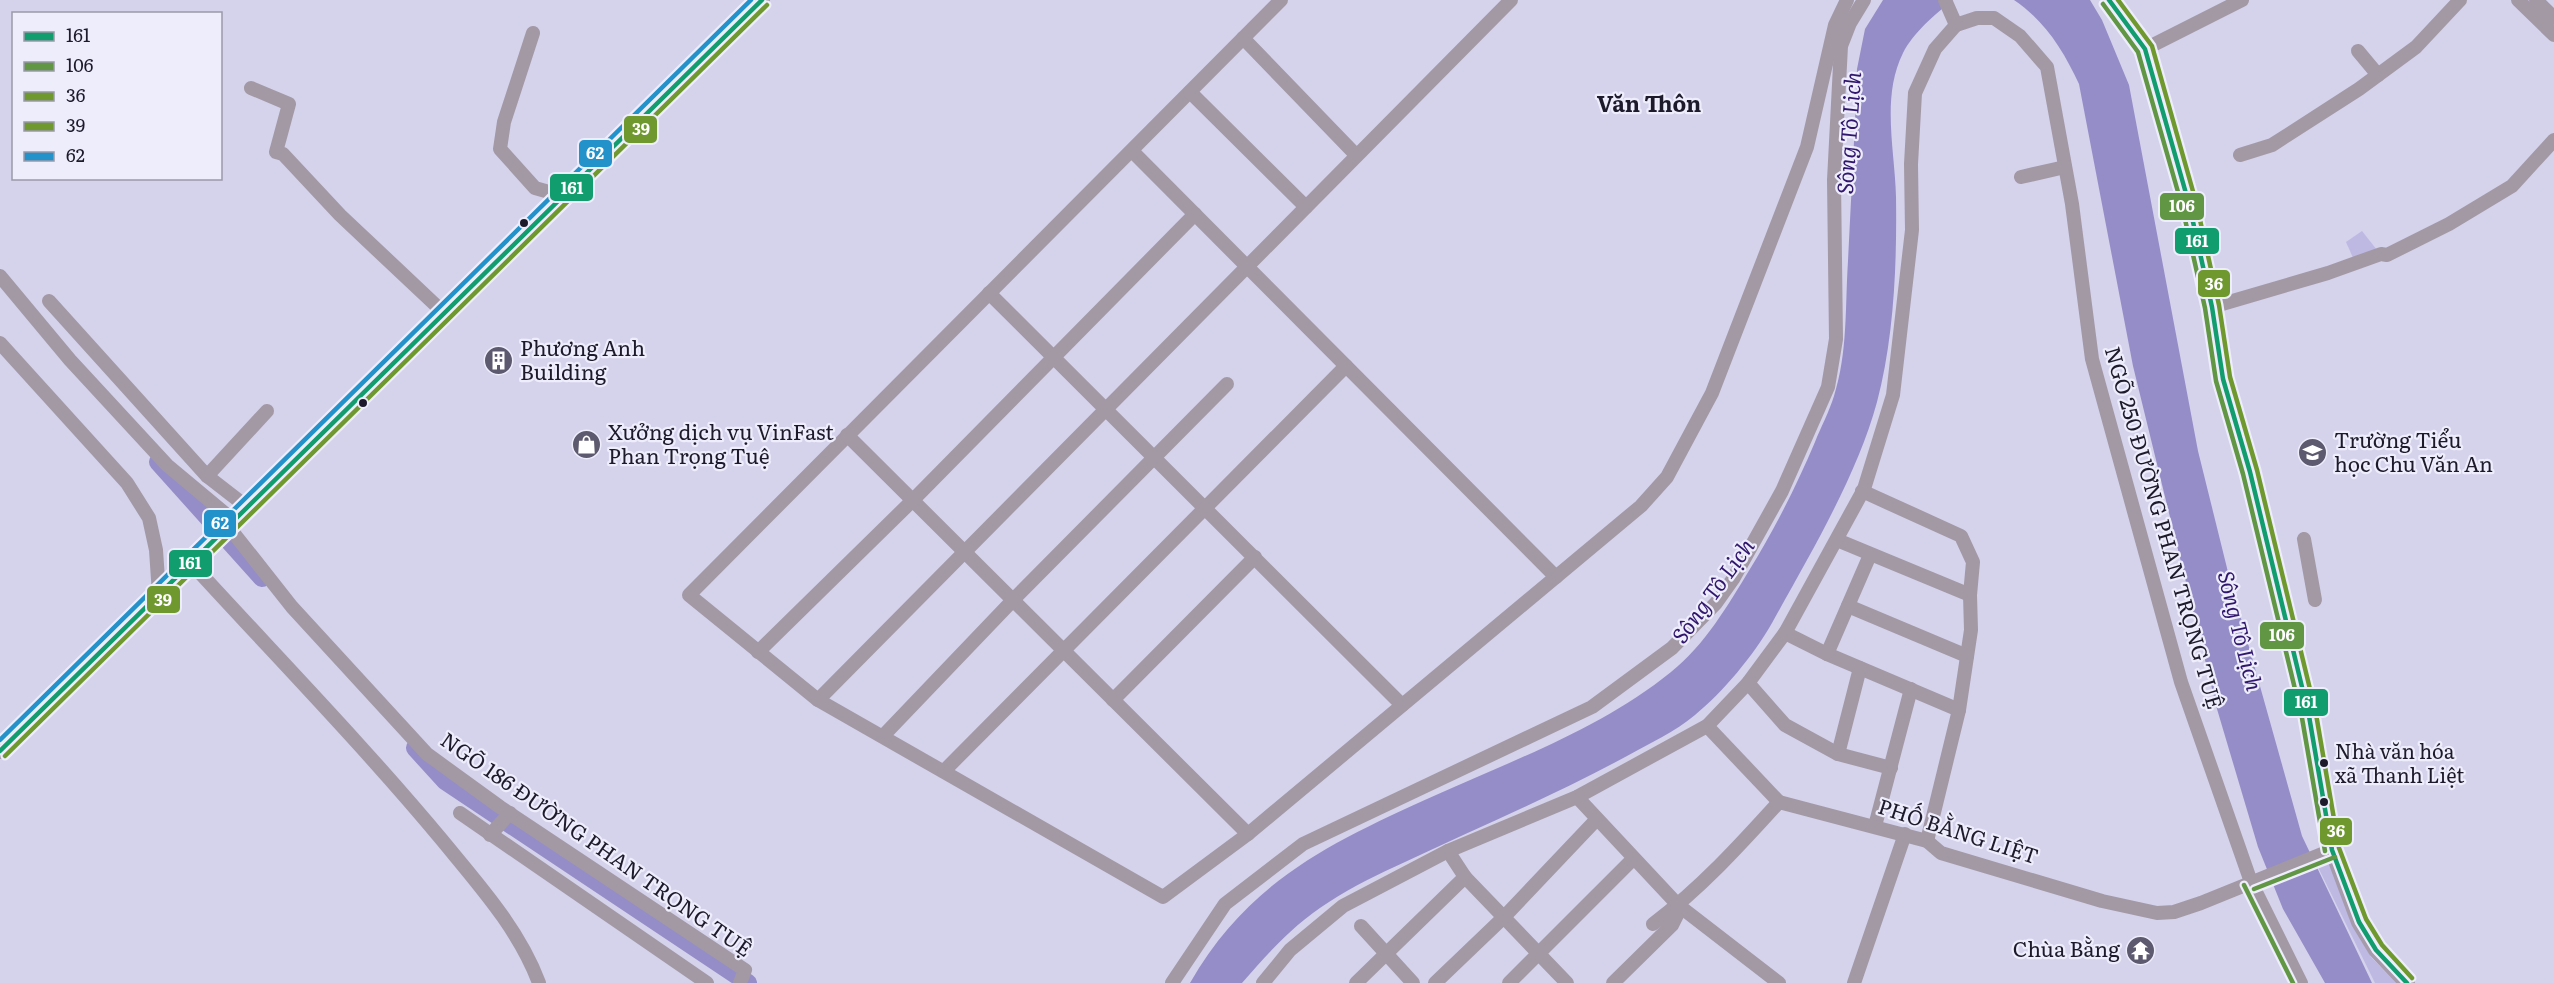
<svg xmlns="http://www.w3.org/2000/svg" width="2554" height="983" font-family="Literata,serif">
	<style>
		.green { fill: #bdb9e3 }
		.water { fill: #958dc7 }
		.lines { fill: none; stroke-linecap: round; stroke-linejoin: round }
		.river { stroke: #958dc7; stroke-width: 18 }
		.minor { stroke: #a399a5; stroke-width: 14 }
		.major { stroke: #a59bab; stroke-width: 16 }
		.bus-1-casing { stroke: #eeedfc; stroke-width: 9 }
		.bus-2-casing { stroke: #eeedfc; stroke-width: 9 }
		.bus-3-casing { stroke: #eeedfc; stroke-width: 9 }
		.bus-4-casing { stroke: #eeedfc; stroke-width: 9 }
		.bus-5-casing { stroke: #eeedfc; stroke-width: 9 }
		.bus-1 { stroke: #129d6e; stroke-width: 4.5 }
		.bus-2 { stroke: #609644; stroke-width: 4.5 }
		.bus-3 { stroke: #6f992f; stroke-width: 4.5 }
		.bus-4 { stroke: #6f992f; stroke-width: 4.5 }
		.bus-5 { stroke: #2492ca; stroke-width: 4.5 }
		.bus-dot { fill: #1c1a2b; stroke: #eeedfc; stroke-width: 2 }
		.labels { text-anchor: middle; stroke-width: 4.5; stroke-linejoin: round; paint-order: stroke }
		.bus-label { font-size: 20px; fill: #1c1a2b; stroke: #eeedfc; text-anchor: start }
		.poi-label { font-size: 21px; fill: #1c1a2b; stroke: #eeedfc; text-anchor: start }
		.street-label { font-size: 21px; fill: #1c1a2b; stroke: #eeedfc }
		.neighbourhood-label { font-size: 22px; font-weight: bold; fill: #1c1a2b; stroke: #eeedfc }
		.water-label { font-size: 22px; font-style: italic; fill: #30176d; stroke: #eeedfc }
		.line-badge { stroke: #eeedfc; stroke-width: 2 }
		.badge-label { font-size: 16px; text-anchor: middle; font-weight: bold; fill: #fff }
	</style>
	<rect width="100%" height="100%" fill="#d5d2ec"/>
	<g class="green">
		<path d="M 2362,231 L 2377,250 L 2354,260 L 2346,242 Z"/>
		<path d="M 2329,858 L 2362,941 L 2371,957 L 2396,983 L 2375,983 L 2317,865 Z"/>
	</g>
	<g class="water">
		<path d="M 1883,0 L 1953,0 C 1935,14 1913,33 1903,53 C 1881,97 1895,151 1896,197 C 1897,264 1894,338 1877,402 C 1857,476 1809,556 1772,623 C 1753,656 1724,691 1695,715 C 1675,732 1650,743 1627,756 C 1555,795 1479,827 1405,862 C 1379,874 1353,886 1329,902 C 1294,924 1269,952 1242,983 L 1190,983 C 1249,880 1332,842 1436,795 C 1516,759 1602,728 1671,672 C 1705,645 1728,605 1750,569 C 1775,528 1796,487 1815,442 C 1821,427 1829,412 1834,396 C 1848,352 1845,307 1848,261 C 1851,197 1855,133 1857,69 L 1865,29 Z"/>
		<path d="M 2014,0 L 2090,0 L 2102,20 L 2129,85 L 2198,451 L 2228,572 L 2302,836 L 2372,983 L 2325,983 L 2283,909 L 2258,847 L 2217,709 L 2133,366 L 2079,84 C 2063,50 2045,21 2014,0 Z"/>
	</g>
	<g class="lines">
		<g class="river">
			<path d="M 158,462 L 262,578"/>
			<path d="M 415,748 L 445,781 L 748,983"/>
		</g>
		<g class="minor">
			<path d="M 1281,0 L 689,595 L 818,700 L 1163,897 L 1248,834 L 1641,506 L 1667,477 L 1712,393 L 1807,147 L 1835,25 L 1847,0"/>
			<path d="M 1945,0 L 1956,25"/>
			<path d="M 2518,0 L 2554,35"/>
			<path d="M 2536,0 L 2554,18"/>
			<path d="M 1956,25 L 1977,18 L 1994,18 L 2020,36 L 2047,67 L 2072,204 L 2092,359 L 2181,682 L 2251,882 L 2301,983"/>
			<path d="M 533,33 L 504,122 L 500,149 L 535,188 L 563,196"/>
			<path d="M 1243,38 L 1356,155"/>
			<path d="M 2145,49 L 2242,0"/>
			<path d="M 2358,51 L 2378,75"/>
			<path d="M 251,88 L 289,104 L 276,152 L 283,154 L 340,215 L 444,313"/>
			<path d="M 1190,92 L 1306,207"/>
			<path d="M 1132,151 L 1556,577"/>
			<path d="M 2240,155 L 2272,145 L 2359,89 L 2416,47 L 2460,0"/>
			<path d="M 2021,177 L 2065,167"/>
			<path d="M 0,276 L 70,360 L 167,465 L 234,521"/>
			<path d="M 989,293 L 1402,705"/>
			<path d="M 49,301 L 207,476 L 247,507"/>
			<path d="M 2212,307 L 2328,273 L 2381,254 L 2387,255 L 2449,224 L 2512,186 L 2554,140"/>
			<path d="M 0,343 L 127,483 L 149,518 L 156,550 L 159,594"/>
			<path d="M 847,435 L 1248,834"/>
			<path d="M 207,476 L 267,411"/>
			<path d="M 1862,491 L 1961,536 L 1973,562 L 1970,595 L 1971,630 L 1959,710 L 1927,841"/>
			<path d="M 228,526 L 292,607 L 427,754 L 500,807 L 745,970 L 740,983"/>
			<path d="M 2304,539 L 2315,600"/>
			<path d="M 1837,540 L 1970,595"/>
			<path d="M 191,563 C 275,655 362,744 442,840 C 478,884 519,929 539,983"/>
			<path d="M 1848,606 L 1967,656"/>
			<path d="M 1785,633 L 1827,654 L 1959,710"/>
			<path d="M 758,652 L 913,500 L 1195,214"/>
			<path d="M 1827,654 L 1870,555"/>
			<path d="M 1748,683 L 1785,725 L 1838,754 L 1891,768"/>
			<path d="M 818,700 L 1511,0"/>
			<path d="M 1113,700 L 1255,557"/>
			<path d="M 1707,726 L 1779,802"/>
			<path d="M 883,736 L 1013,600 L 1227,384"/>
			<path d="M 1838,754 L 1860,668"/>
			<path d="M 944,771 L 1346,366"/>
			<path d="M 1577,797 L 1678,905 L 1779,983"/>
			<path d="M 460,813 L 707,983"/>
			<path d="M 1875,826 L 1911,689"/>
			<path d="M 490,835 L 510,813"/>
			<path d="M 1448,851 L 1465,877 L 1567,983"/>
			<path d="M 1653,924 C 1700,889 1740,845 1779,802 L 1927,841 L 1941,853 L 2102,901 L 2157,913 L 2174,912 L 2201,903 L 2332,850"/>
			<path d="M 1361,926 L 1413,983"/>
			<path d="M 1172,983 L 1225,904 L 1303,844 L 1592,707 L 1672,648 L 1716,603 L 1733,579 L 1782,491 L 1828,387 L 1836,339 L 1834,180 L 1841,46 L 1850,23 L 1864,0"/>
			<path d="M 1263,983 L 1290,950 L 1343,906 L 1448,851 L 1577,797 L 1707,726 L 1748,683 L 1785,633 L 1864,489 L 1893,395 L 1912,230 L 1911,164 L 1915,93 L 1935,49 L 1956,25"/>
			<path d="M 1356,983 L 1465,877"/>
			<path d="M 1435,983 L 1504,917 L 1596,820"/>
			<path d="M 1509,983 L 1633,859"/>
			<path d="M 1613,983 L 1672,925 L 1677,915 L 1678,905"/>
			<path d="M 1854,983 L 1905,834"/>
		</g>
		<g class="major">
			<path d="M 2109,0 L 2145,49 L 2189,204 L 2212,307 L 2223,379 L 2250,472 L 2309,716 L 2332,850 L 2359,922 L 2376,950 L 2407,983"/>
			<path d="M 0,751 L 762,0"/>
		</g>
		<defs>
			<g id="bus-1">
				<path d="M 2109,0 L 2145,49 L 2189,204 L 2212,307 L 2223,379 L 2250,472 L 2309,716 L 2332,850 L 2359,922 L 2376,950 L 2407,983"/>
				<path d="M 0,751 L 762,0"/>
			</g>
			<g id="bus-2">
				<path d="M 2103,4 L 2138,52 L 2182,206 L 2205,308 L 2216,381 L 2243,474 L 2302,718 L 2325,851"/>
				<path d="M 2244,885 L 2293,983"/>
				<path d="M 2254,889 L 2335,857"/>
			</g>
			<path id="bus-3" d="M 2118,0 L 2152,46 L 2196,202 L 2219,305 L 2230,377 L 2257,470 L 2316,714 L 2339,848 L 2366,919 L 2382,945 L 2412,978"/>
			<path id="bus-4" d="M 5,756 L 767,5"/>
			<path id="bus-5" d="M 0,740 L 751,0"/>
		</defs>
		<use href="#bus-1" class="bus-1-casing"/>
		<use href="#bus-2" class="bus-2-casing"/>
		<use href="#bus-3" class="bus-3-casing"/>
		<use href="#bus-4" class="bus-4-casing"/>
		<use href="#bus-5" class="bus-5-casing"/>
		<use href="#bus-1" class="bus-1"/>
		<use href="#bus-2" class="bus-2"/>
		<use href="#bus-3" class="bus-3"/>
		<use href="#bus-4" class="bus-4"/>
		<use href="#bus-5" class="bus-5"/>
	</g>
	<defs>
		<symbol id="building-disc" viewBox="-11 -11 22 22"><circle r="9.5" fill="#5d5a6f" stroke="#eeedfc"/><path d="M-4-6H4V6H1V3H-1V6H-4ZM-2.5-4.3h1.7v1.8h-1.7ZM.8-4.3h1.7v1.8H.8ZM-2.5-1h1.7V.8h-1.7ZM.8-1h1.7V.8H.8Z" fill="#fff"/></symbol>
		<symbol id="shop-disc" viewBox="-11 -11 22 22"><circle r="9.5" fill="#5d5a6f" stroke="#eeedfc"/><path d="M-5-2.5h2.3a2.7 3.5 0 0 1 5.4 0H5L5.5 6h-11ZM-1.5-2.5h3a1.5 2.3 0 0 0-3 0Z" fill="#fff"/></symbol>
		<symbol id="school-disc" viewBox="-11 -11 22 22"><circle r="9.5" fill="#5d5a6f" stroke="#eeedfc"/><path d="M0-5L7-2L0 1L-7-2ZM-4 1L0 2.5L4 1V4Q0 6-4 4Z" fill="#fff"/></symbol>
		<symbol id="temple-disc" viewBox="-11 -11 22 22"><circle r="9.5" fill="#5d5a6f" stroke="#eeedfc"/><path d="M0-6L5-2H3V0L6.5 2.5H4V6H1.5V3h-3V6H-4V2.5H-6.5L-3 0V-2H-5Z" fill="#fff"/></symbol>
	</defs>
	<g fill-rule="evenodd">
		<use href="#building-disc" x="482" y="344" width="33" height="33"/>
		<use href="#shop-disc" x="570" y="428" width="33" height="33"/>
		<use href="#school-disc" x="2296" y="436" width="33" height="33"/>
		<use href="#temple-disc" x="2124" y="934" width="33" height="33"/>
	</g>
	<g class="bus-dot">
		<circle cx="524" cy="223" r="5"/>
		<circle cx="363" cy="403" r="5"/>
		<circle cx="2324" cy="763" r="5"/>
		<circle cx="2324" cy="802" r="5"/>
	</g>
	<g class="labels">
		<g class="bus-label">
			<text x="2335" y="759">Nhà văn hóa<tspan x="2335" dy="24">xã Thanh Liệt</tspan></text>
		</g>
		<g class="poi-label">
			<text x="520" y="356">Phương Anh<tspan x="520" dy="24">Building</tspan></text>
			<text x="608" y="440">Xưởng dịch vụ VinFast<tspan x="608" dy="24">Phan Trọng Tuệ</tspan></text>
			<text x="2334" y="448">Trường Tiểu<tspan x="2334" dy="24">học Chu Văn An</tspan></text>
			<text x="2120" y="957" text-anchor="end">Chùa Bằng</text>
		</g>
		<g class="street-label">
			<text transform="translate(2163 528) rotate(74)" y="7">NGÕ 250 ĐƯỜNG PHAN TRỌNG TUỆ</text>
			<text transform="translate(1958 832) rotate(18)" y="7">PHỐ BẰNG LIỆT</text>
			<text transform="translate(596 845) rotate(35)" y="7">NGÕ 186 ĐƯỜNG PHAN TRỌNG TUỆ</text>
		</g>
		<g class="neighbourhood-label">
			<text x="1649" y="112">Văn Thôn</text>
		</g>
		<g class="water-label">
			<text transform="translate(1849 133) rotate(-86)" y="8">Sông Tô Lịch</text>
			<text transform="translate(1713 591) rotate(-54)" y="8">Sông Tô Lịch</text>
			<text transform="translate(2240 631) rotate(76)" y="8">Sông Tô Lịch</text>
		</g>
	</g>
	<g class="line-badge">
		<rect x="623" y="115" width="35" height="29" rx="6" fill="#6f992f"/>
		<rect x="578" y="139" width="35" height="29" rx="6" fill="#2492ca"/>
		<rect x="549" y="173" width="45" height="29" rx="6" fill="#129d6e"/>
		<rect x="2159" y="192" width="46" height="29" rx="6" fill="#609644"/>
		<rect x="2174" y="227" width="46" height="28" rx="6" fill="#129d6e"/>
		<rect x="2197" y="269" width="34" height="29" rx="6" fill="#6f992f"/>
		<rect x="203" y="509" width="34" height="29" rx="6" fill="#2492ca"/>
		<rect x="168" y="549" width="45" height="29" rx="6" fill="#129d6e"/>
		<rect x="146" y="585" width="35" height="29" rx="6" fill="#6f992f"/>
		<rect x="2259" y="621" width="46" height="29" rx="6" fill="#609644"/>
		<rect x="2283" y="688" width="46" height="29" rx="6" fill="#129d6e"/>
		<rect x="2319" y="817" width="34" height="29" rx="6" fill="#6f992f"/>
	</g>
	<g class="badge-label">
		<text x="641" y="135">39</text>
		<text x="595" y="159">62</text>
		<text x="572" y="194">161</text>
		<text x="2182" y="212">106</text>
		<text x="2197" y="247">161</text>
		<text x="2214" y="290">36</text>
		<text x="220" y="529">62</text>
		<text x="190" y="569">161</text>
		<text x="163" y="606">39</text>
		<text x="2282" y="641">106</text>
		<text x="2306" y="708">161</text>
		<text x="2336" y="837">36</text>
	</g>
	<rect x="12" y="12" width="210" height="168" fill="#eeedfc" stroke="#9a99a8" stroke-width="1.5"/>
	<rect x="24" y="32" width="30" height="9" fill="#129d6e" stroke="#9a99a8" stroke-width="1.5"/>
	<text x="66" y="42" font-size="18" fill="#1c1a2b">161</text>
	<rect x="24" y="62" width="30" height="9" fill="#609644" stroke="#9a99a8" stroke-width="1.5"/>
	<text x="66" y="72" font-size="18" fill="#1c1a2b">106</text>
	<rect x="24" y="92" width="30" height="9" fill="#6f992f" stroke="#9a99a8" stroke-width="1.5"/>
	<text x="66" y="102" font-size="18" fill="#1c1a2b">36</text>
	<rect x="24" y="122" width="30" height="9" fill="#6f992f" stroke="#9a99a8" stroke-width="1.5"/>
	<text x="66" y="132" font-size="18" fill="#1c1a2b">39</text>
	<rect x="24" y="152" width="30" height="9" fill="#2492ca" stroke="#9a99a8" stroke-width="1.5"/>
	<text x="66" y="162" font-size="18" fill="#1c1a2b">62</text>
</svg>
